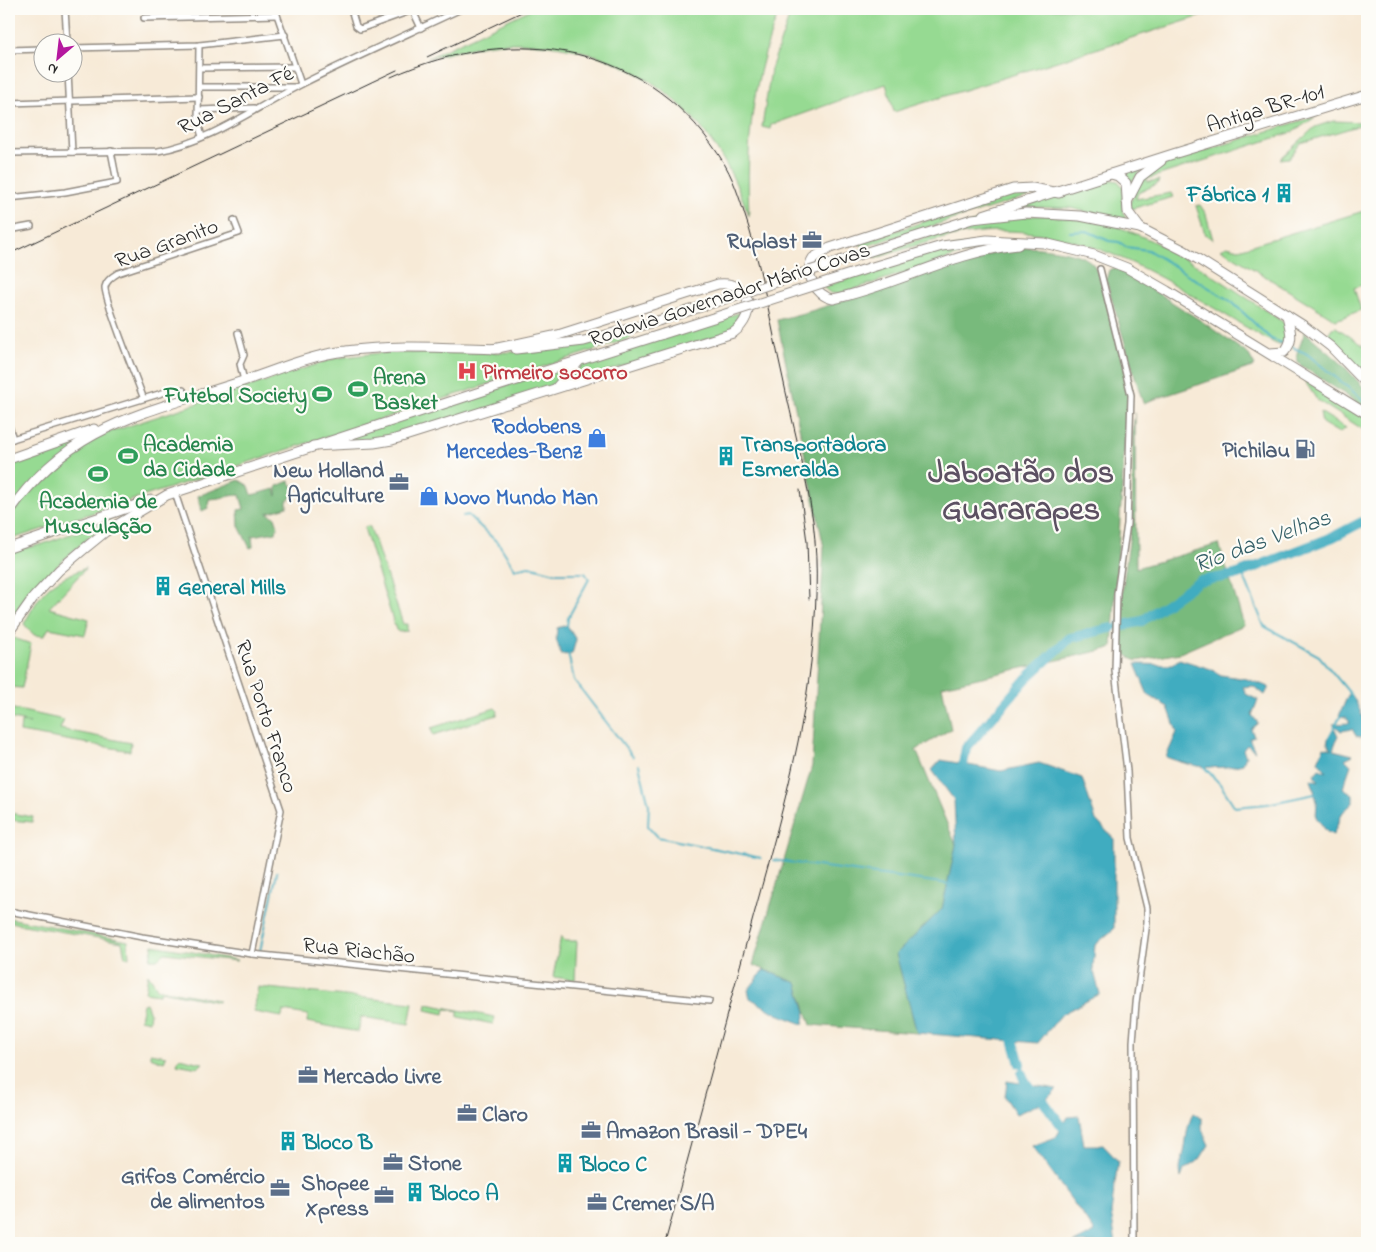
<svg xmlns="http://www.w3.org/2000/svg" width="1376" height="1252" font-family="'Indie Flower',sans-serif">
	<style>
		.green { fill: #96da92; stroke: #60825e }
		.forest { fill: #78ba7c; stroke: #527254 }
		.water { fill: #41acc0; stroke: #366c76 }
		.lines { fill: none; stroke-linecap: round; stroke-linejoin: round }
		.stream { stroke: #41acc0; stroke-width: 2 }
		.river { stroke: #41acc0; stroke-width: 10 }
		.minor-casing { stroke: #918a81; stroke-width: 8 }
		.primary-casing { stroke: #918a81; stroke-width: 11 }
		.trunk-casing { stroke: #918a81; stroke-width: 11 }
		.minor { stroke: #fff; stroke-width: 5 }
		.primary { stroke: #fff; stroke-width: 9 }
		.trunk { stroke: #fff; stroke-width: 9 }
		.tram { stroke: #2b2b2b; stroke-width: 1 }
		.trunk-bridge-casing { stroke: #918a81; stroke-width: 11; stroke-linecap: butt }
		.trunk-bridge { stroke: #fff; stroke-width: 9 }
		.labels { text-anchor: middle; stroke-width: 4.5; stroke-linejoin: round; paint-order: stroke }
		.street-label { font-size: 22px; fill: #2b2b2b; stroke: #fdfcf7 }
		.culture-label { font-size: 22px; font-weight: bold; fill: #0d838f; stroke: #fdfcf7; text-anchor: start }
		.service-label { font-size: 22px; font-weight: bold; fill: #4e5e75; stroke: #fdfcf7; text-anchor: end }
		.health-label { font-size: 22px; font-weight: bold; fill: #be3a42; stroke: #fdfcf7; text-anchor: start }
		.leisure-label { font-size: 22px; font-weight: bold; fill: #27864d; stroke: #fdfcf7; text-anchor: start }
		.shop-label { font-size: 22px; font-weight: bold; fill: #366cbe; stroke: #fdfcf7; text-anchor: end }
		.water-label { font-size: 24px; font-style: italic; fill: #345f67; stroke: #fdfcf7 }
		.town-label { font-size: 32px; font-weight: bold; fill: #5c5062; stroke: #fdfcf7 }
	</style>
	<rect width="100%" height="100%" fill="#fdfcf7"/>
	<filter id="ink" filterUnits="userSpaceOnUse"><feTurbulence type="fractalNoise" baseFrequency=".02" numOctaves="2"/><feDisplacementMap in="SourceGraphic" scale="10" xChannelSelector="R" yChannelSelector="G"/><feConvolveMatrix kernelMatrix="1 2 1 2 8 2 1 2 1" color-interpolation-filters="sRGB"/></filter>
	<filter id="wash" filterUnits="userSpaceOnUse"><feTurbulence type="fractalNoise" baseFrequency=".0096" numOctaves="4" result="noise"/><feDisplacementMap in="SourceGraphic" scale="20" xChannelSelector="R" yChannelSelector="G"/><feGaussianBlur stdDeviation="1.12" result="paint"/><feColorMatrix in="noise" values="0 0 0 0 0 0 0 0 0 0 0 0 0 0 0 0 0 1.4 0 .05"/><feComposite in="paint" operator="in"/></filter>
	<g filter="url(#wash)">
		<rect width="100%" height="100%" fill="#f7ead7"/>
		<g class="green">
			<path d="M 531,9 L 780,9 C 752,80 746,140 749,216 C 710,104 627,41 506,43 C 480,44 453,53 428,58 Z"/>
			<path d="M 792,9 L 1224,9 L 894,112 L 886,84 L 771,125 L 770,129 L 762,127 L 771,69 Z"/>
			<path d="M 1317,116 L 1293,132 L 1147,179 L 1147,182 L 1159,180 L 1157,184 L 1138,193 L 1136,199 L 1171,193 L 1173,197 L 1131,209 L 1130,203 L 1139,183 L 1161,164 Z"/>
			<path d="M 1333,121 L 1364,122 L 1364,124 L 1301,143 L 1289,158 L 1280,159 L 1315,127 Z"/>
			<path d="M 1144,167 L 1131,183 L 1125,174 Z"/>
			<path d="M 1106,179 L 1118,181 L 1123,187 L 1122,206 L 1126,221 L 1070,208 L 1022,207 Z"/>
			<path d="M 1027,190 L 1039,193 L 863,247 L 859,243 L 992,199 Z"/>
			<path d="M 1200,205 L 1206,214 L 1213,240 L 1205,234 L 1196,206 Z"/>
			<path d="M 1367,210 L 1367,283 L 1354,288 L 1361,310 L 1336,320 L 1221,249 L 1227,246 L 1239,249 Z"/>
			<path d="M 1046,215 C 1069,219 1096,219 1118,227 C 1179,248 1229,287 1283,322 L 1288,329 L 1287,341 L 1284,344 L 1276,344 C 1187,296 1108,231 1002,231 C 959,231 917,245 876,258 L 874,254 L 982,220 Z"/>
			<path d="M 993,244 L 839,294 L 830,293 L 823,287 C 868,273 947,241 993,244 Z"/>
			<path d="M 745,311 L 732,331 L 392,440 L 313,446 Z"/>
			<path d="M 1336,327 L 1367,348 L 1367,376 L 1342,349 L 1326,337 L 1332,328 Z"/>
			<path d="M 630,333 L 631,338 L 9,540 L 9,462 L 62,444 L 95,437 L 336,358 L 379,353 L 536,352 L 581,345 Z"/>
			<path d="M 1304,380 L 1367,419 L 1367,432 L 1317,400 Z"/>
			<path d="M 1320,412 L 1346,428 L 1339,433 L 1322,423 Z"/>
			<path d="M 112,519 C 73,549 38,581 9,621 L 9,552 L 43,544 Z"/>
			<path d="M 366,526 L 370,527 L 403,624 L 407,624 L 407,631 L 399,632 L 396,630 L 364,528 Z"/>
			<path d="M 86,568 L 49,608 L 89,619 L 85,635 L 49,628 L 44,636 L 34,635 L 24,624 C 43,589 48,582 86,568 Z"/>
			<path d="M 11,637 L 31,644 L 22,688 L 9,687 L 9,641 Z"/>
			<path d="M 9,708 L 64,720 L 60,729 L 131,743 L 130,751 L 20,732 L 21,722 L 30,723 L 9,718 Z"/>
			<path d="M 495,708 L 498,711 L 497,715 L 433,735 L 431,728 Z"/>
			<path d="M 9,813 L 33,817 L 32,822 L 9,820 Z"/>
			<path d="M 9,918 L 128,941 L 129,957 L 125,957 L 122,942 L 18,924 L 9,921 Z"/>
			<path d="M 561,936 L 565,941 L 577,941 L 575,980 L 553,977 Z"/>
			<path d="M 153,945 L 237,960 L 237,961 L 165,953 L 157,959 L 150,959 Z"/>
			<path d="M 148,974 L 158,989 L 218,1000 L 218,1002 L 161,991 L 159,994 L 145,992 Z"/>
			<path d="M 258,987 L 268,988 L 413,1003 L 409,1024 L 361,1017 L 358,1032 L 307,1022 L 308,1015 L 283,1011 L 282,1017 L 254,1012 Z"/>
			<path d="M 146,1003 L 150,1013 L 149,1021 L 140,1019 L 143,1004 Z"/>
			<path d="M 427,1004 L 495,1017 L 493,1024 L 458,1017 L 458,1011 L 445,1009 L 444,1014 L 426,1010 Z"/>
			<path d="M 150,1053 L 166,1056 L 164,1062 L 150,1057 Z"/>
			<path d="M 179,1058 L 202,1063 L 203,1063 L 198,1068 L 177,1064 Z"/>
		</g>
		<g class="forest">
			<path d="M 1027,247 C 1043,248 1082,251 1093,264 C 1103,277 1128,377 1130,396 C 1130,405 1127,415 1126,423 L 1112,648 L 942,686 L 951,729 L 916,750 L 956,845 L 942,909 L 896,954 L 917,1033 L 811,1025 L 797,983 L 753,965 L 812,766 L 824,548 L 777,320 L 811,311 L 1003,250 Z"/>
			<path d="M 1114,268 L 1134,278 L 1203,322 L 1249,355 L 1255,366 L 1143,403 L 1106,280 L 1109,270 Z"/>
			<path d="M 1305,332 L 1340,362 L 1367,391 L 1367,409 L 1299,364 L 1297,360 L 1297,353 Z"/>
			<path d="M 1135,413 L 1136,568 L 1219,544 L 1244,625 L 1180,653 L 1136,661 L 1124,654 C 1115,615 1126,572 1130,533 C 1134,499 1132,464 1133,429 Z"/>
			<path d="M 239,480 L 249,486 L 252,495 L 275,489 L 277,496 L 277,486 L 289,481 L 295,489 L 293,496 L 287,501 L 287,507 L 267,513 L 275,517 L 278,526 L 276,532 L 252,536 L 253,547 L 250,548 L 239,526 L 238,510 L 244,509 L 240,495 C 230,495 220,499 209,499 L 208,508 L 202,511 L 198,496 Z"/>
		</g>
		<g class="water">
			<path d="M 567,625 L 576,640 L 572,654 L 561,655 L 556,638 L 557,628 Z"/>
			<path d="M 1179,659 L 1211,669 L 1221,675 L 1247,679 L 1269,687 L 1265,695 L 1253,686 L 1243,687 L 1246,694 L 1258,700 L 1252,715 L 1258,723 L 1251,729 L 1254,736 L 1249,738 L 1255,751 L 1247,745 L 1243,750 L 1246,756 L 1243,764 C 1216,771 1192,767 1166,757 L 1177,732 L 1168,707 L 1148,695 L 1135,664 L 1172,665 Z"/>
			<path d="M 1348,695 L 1352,695 C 1358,706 1370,726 1361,737 L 1356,736 L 1352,729 L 1341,731 L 1333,724 L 1350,723 L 1346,717 L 1339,716 Z"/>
			<path d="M 1335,729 L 1338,736 L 1333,750 L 1353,755 L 1345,759 L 1351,765 L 1343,788 L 1353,794 L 1353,803 L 1343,812 L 1333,835 L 1327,832 L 1316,817 L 1317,802 L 1311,779 L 1319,781 L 1314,775 L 1319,769 L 1327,772 L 1318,761 L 1324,747 L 1331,749 C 1324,741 1329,736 1335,729 Z"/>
			<path d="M 941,760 L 1001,771 L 1039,763 L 1082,778 L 1096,820 L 1114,839 L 1114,929 L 1095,945 L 1093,968 L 1100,994 L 1062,1014 L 1038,1043 L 917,1033 L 896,954 L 942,909 L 956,845 L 954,800 L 932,770 Z"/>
			<path d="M 764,970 L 797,983 L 806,1012 L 803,1024 L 777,1014 L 750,998 L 748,990 Z"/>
			<path d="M 1007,1081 L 1057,1089 L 1044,1102 L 1016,1114 L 1005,1097 Z"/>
			<path d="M 1193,1113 L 1202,1119 L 1202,1129 L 1209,1145 L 1200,1159 L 1184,1170 L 1181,1178 C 1178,1162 1183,1161 1185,1147 C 1187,1133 1187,1127 1193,1113 Z"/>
			<path d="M 1079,1116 L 1084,1145 L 1103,1145 L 1118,1161 L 1111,1213 L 1116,1243 L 1074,1243 L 1095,1232 L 1032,1146 L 1056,1137 L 1068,1117 Z"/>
		</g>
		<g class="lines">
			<g class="stream">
				<path d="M 1070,232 L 1087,231 L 1109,241 L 1119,242 L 1126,247 L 1148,250 L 1232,302 L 1271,339 L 1285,344"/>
				<path d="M 1292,347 L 1307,354 L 1367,403"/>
				<path d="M 9,416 L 14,433"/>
				<path d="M 463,516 L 468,515 L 499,544 L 515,569 L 529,566 L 555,573 L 585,573 L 589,579 L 568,618 L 567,626"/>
				<path d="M 1242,572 L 1264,626 L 1319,656 L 1352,696"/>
				<path d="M 568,653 L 574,680 L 633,757"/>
				<path d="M 1329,737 L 1341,715"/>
				<path d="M 639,765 L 649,805 L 648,826 L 658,837 L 761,858"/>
				<path d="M 1204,767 L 1220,784 L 1235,807 L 1267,804 L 1315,794"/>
				<path d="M 773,860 L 949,884"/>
				<path d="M 260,951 L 277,872"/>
			</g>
			<g class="river">
				<path d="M 1120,626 L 1142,621 L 1199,581 L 1235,575 L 1333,537 L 1362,522 L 1367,522"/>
				<path d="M 961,776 L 966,748 L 1026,679 L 1070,638 L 1111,628"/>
				<path d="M 1010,1029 L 1020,1064"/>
				<path d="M 1022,1074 L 1025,1082 L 1044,1102 L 1071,1138"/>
			</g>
		</g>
	</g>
	<g filter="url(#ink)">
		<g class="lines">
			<defs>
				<g id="minor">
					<path d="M 65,9 L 67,42"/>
					<path d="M 275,9 L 301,84"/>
					<path d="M 351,9 L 356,26 L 360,29 L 413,10"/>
					<path d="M 412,9 L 421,28"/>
					<path d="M 144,18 L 277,15"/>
					<path d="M 199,45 L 198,122 L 202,137"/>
					<path d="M 72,48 L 199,45 L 285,35"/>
					<path d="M 9,50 L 42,49"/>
					<path d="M 200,68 L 295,67"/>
					<path d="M 68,72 L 72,152"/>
					<path d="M 200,87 L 295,87"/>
					<path d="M 9,103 L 199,97"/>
					<path d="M 199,110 L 254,108"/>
					<path d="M 9,153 L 158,151 C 208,143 258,106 302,84 C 355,57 408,34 461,9"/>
					<path d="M 9,198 L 65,192 L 117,182 L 111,151"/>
					<path d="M 9,230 L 31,226"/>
					<path d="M 1100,269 L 1131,395 L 1127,524 L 1117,593 L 1115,671 L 1127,771 L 1130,838 L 1147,908 L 1147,922 L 1136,1003 L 1133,1042 L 1134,1243"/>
					<path d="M 238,333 L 244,355 L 240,364 L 244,381"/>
					<path d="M 143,397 C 137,380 104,299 105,287 C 106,281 113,276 118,273 L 239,233 L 234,220"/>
					<path d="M 9,426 L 13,439"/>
					<path d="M 9,440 L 172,390 L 183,390 L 189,399"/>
					<path d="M 175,493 L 281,810 L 252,954"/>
					<path d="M 9,911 L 142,937 L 252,954 L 709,1001"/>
				</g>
				<g id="primary">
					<path d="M 1111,174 L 1118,176 L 1126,183 L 1128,212 L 1140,228"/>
					<path d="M 1127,202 L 1140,177 L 1161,161"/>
					<path d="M 983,215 L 1173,154 L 1367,95"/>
				</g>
				<g id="trunk">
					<path d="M 1018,245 C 954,251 895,286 833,299 C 816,296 803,273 813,258 L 830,248 L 1013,189 L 1032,188 L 1059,193"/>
					<path d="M 864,253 L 972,219 L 1026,213 L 1080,216 L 1140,228 L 1185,251 L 1304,326 L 1331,347 L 1367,384"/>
					<path d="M 869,268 L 942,246 L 987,240 L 1044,243 L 1094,255 L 1127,268 L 1167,291 L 1367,414"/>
					<path d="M 516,349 L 584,341 L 658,321"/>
					<path d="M 1270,353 L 1284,352 C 1295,340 1290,330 1287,315"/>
					<path d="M 557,387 L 579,361"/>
					<path d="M 313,446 L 374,443 L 392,440 L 733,333 C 758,315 752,280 718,284 L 558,335 L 493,349"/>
					<path d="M 9,459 L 94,429"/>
					<path d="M 9,512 C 70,425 142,414 237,383 C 272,372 309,355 346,351 C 396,344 448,348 498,349"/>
					<path d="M 9,548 L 151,500"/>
					<path d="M 9,632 L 33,598 L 59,570 L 84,549 L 105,532 L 167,495 L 495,387 L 663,334"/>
				</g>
			</defs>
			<use href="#minor" class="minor-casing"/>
			<use href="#primary" class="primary-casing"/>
			<use href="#trunk" class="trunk-casing"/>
			<use href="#minor" class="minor"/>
			<use href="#primary" class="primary"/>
			<use href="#trunk" class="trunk"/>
			<g class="tram">
				<path d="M 427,57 L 528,9"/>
				<path d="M 391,77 C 514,21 653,43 725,165 C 736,184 742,207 749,228 C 763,276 771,325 782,374 C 792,422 806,472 813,521 C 819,568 816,616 811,662 C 801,749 776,834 753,918 C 724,1026 694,1135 665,1243"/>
				<path d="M 9,254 L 397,70"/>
				<path d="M 800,490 L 807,542 L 809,599"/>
			</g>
			<defs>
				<g id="trunk-bridge">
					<path d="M 658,321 L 864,253"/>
					<path d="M 663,334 L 869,268"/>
				</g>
			</defs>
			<use href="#trunk-bridge" class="trunk-bridge-casing"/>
			<use href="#trunk-bridge" class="trunk-bridge"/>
		</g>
	</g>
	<defs>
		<symbol id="building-bare" viewBox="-9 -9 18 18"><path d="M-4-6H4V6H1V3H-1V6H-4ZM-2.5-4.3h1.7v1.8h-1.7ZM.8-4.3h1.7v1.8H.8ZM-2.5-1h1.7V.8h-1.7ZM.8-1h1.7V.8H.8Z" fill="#0f9aa8" stroke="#fdfcf7" stroke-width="2.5" paint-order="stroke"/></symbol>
		<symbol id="office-bare" viewBox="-9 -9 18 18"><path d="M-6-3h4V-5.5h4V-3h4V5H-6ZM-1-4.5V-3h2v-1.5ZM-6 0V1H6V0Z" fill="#5c6f8a" stroke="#fdfcf7" stroke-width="2.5" paint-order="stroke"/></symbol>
		<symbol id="hospital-bare" viewBox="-9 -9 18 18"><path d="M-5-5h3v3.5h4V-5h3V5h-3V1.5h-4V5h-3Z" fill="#e0444e" stroke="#fdfcf7" stroke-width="2.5" paint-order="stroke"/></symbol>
		<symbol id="stadium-bare" viewBox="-9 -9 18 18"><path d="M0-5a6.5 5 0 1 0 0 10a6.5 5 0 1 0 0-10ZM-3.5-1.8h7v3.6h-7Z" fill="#2e9e5b" stroke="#fdfcf7" stroke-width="2.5" paint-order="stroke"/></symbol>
		<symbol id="shop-bare" viewBox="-9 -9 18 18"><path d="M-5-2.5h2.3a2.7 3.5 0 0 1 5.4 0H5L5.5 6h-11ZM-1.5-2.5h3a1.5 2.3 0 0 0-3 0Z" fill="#3f7fe0" stroke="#fdfcf7" stroke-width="2.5" paint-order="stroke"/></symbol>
		<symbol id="fuel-bare" viewBox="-9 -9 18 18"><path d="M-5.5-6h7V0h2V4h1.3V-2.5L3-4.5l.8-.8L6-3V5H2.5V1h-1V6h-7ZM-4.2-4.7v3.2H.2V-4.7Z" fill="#5c6f8a" stroke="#fdfcf7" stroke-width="2.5" paint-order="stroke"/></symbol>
	</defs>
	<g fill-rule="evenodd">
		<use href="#building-bare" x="1270" y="179" width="28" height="28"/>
		<use href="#office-bare" x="798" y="226" width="28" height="28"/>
		<use href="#hospital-bare" x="453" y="357" width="28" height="28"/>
		<use href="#stadium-bare" x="344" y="375" width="28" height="28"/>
		<use href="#stadium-bare" x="308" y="380" width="28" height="28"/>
		<use href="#shop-bare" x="583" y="424" width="28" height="28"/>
		<use href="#fuel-bare" x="1291" y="435" width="28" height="28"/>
		<use href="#stadium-bare" x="114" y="442" width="28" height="28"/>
		<use href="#building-bare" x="712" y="442" width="28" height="28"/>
		<use href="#stadium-bare" x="84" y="460" width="28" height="28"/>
		<use href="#office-bare" x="385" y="468" width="28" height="28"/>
		<use href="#shop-bare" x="415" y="482" width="28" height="28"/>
		<use href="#building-bare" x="149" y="572" width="28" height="28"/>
		<use href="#office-bare" x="294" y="1061" width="28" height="28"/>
		<use href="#office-bare" x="453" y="1099" width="28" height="28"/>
		<use href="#office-bare" x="577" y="1116" width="28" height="28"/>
		<use href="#building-bare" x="274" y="1127" width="28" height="28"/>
		<use href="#office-bare" x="379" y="1148" width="28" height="28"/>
		<use href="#building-bare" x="551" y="1149" width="28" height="28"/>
		<use href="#office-bare" x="266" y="1174" width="28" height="28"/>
		<use href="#building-bare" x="401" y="1178" width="28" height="28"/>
		<use href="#office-bare" x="370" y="1181" width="28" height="28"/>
		<use href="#office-bare" x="583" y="1188" width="28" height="28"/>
	</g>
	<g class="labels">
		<g class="street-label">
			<text transform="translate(235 99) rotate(-27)" y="8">Rua Santa Fé</text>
			<text transform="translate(1265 107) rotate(-17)" y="8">Antiga BR-101</text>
			<text transform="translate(166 242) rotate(-20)" y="8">Rua Granito</text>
			<text transform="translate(729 293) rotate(-18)" y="8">Rodovia Governador Mário Covas</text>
			<text transform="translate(268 716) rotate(72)" y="8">Rua Porto Franco</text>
			<text transform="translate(359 949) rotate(6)" y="8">Rua Riachão</text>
		</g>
		<g class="culture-label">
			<text x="1269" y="201" text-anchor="end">Fábrica 1</text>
			<text x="741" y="451">Transportadora<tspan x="741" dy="25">Esmeralda</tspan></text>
			<text x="178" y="594">General Mills</text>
			<text x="303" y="1149">Bloco B</text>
			<text x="580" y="1171">Bloco C</text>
			<text x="430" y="1200">Bloco A</text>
		</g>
		<g class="service-label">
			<text x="797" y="248">Ruplast</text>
			<text x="1290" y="457">Pichilau</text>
			<text x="384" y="477">New Holland<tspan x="384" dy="25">Agriculture</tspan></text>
			<text x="323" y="1083" text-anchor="start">Mercado Livre</text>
			<text x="482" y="1121" text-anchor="start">Claro</text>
			<text x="606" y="1138" text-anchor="start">Amazon Brasil - DPE4</text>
			<text x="408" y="1170" text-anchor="start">Stone</text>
			<text x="265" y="1183">Grifos Comércio<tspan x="265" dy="25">de alimentos</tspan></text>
			<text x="369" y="1190">Shopee<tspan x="369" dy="25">Xpress</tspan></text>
			<text x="612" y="1210" text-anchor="start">Cremer S/A</text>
		</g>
		<g class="health-label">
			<text x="482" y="379">Pirmeiro socorro</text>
		</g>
		<g class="leisure-label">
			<text x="373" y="384">Arena<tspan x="373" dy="25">Basket</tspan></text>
			<text x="307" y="402" text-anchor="end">Futebol Society</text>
			<text x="143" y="451">Academia<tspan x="143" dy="25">da Cidade</tspan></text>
			<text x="98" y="508" text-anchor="middle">Academia de<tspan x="98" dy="25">Musculação</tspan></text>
		</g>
		<g class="shop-label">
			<text x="582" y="433">Rodobens<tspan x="582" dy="25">Mercedes-Benz</tspan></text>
			<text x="444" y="504" text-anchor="start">Novo Mundo Man</text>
		</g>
		<g class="water-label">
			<text transform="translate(1262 540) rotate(-20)" y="8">Rio das Velhas</text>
		</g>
		<g class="town-label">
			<text x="1021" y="482">Jaboatão dos<tspan x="1021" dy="37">Guararapes</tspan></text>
		</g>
	</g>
	<rect width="1376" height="1252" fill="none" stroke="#fdfcf7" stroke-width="30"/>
	<g transform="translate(58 58) rotate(208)"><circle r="24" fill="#fdfcf7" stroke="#a9a8a5"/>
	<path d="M0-4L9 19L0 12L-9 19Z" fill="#b5179e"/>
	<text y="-8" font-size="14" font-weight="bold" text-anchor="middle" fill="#2b2b2b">N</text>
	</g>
</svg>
